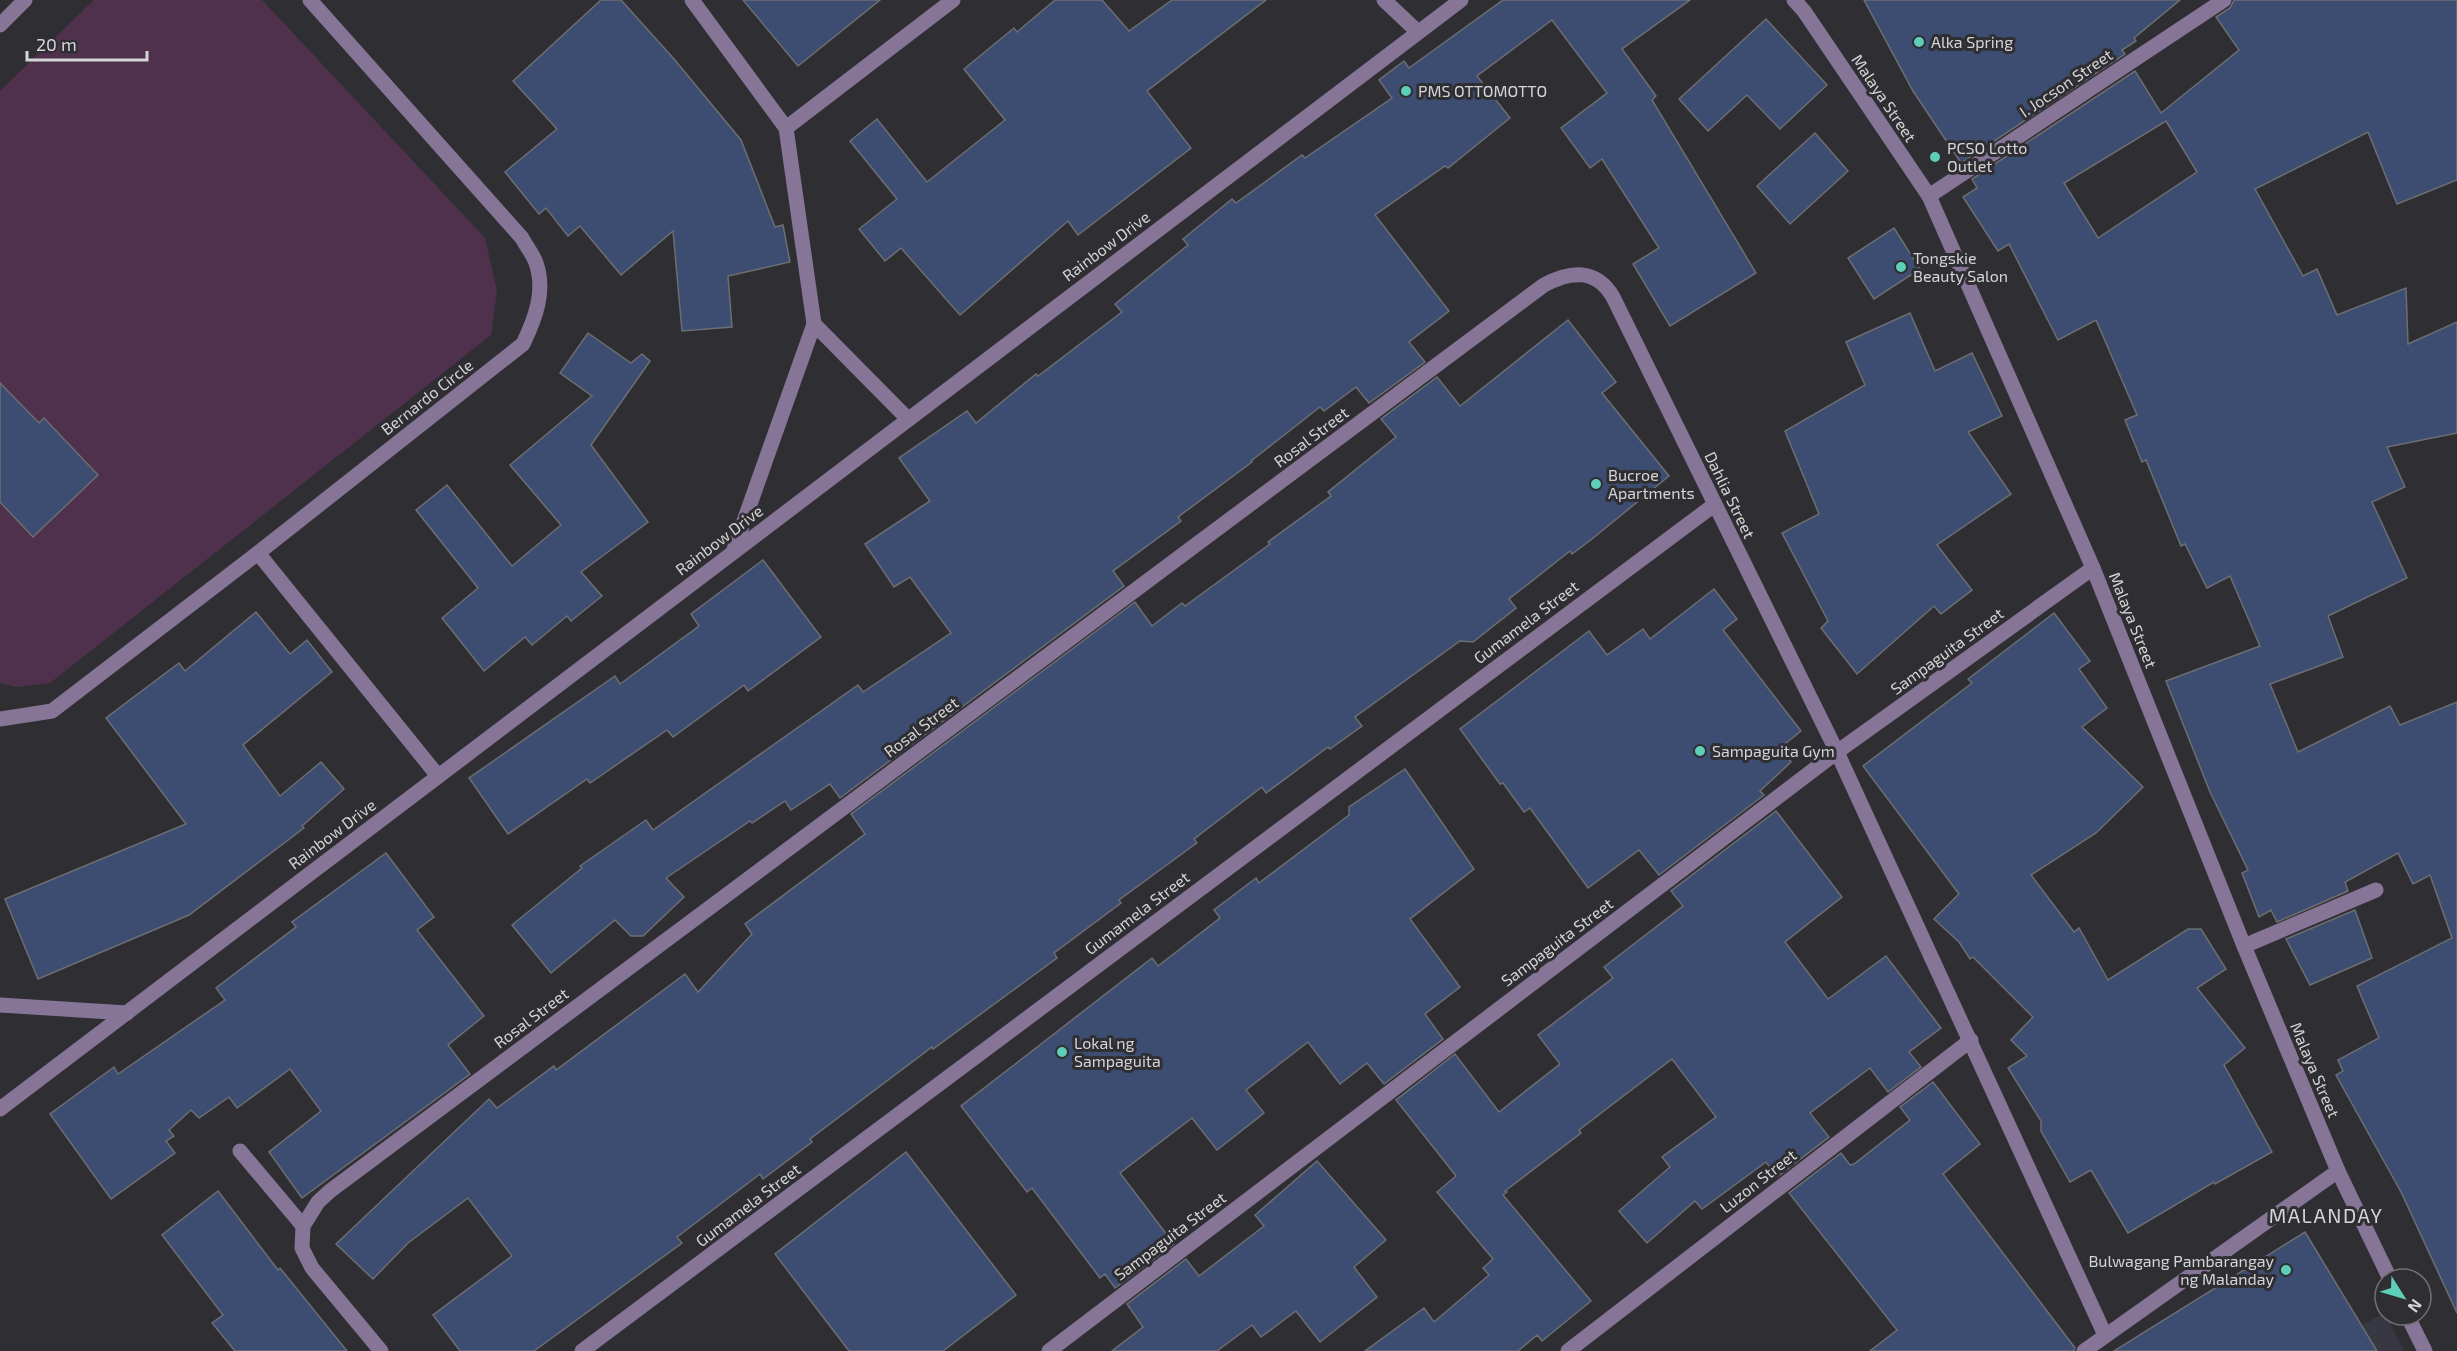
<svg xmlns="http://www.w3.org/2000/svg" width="2457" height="1351" font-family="'Exo 2',sans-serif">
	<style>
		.built { fill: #383842 }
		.park { fill: #50314d }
		.building { fill: #3d4d71; stroke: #6c6e72; stroke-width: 1.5; fill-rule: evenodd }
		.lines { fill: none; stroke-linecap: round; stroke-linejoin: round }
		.minor { stroke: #877597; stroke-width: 15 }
		.poi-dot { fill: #5dceb8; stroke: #2f2f33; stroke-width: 2 }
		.labels { text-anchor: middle; stroke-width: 6; stroke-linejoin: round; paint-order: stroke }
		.poi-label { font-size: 16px; fill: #d5d5d8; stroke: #2f2f33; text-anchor: start }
		.street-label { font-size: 16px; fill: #d5d5d8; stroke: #2f2f33 }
		.quarter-label { font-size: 20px; letter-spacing: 1.5px; fill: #d5d5d8; stroke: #2f2f33 }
	</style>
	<rect width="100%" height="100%" fill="#2f2f33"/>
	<path class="built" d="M 2385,1313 L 2404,1351 L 2312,1351 Z"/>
	<path class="park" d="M 94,0 L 262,0 L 485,238 L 497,291 L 491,335 L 50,683 L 17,687 L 0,683 L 0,91 Z"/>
	<g class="building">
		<path d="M 601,0 L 621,0 L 674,59 L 741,140 L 775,227 L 783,225 L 790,262 L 728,276 L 732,327 L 682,331 L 673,231 L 621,275 L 580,226 L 568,236 L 546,208 L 539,214 L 505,172 L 557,129 L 513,81 Z"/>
		<path d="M 743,0 L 880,0 L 798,66 Z"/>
		<path d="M 1055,0 L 1102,0 L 1129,31 L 1172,0 L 1266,0 L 1147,91 L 1191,148 L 1078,235 L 1068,221 L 960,315 L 901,248 L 885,261 L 859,229 L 897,199 L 850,141 L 877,119 L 927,182 L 1005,120 L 964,69 L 1014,28 L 1017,32 Z"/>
		<path d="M 1503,0 L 1690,0 L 1622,49 L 1656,96 L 1652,100 L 1756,273 L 1670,326 L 1633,264 L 1659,248 L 1602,159 L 1590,168 L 1561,128 L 1607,93 L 1552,20 L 1477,76 L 1510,118 L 1448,168 L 1445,166 L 1375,215 L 1449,311 L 1409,342 L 1425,362 L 1369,403 L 1356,387 L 1324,411 L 1320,407 L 1251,461 L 1252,462 L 1178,517 L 1181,521 L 1113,571 L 1124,586 L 840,798 L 830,784 L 791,810 L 785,801 L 752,823 L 750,821 L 666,878 L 684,897 L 643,936 L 631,936 L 615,920 L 551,973 L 512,925 L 582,868 L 580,866 L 646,820 L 653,830 L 858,685 L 863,692 L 951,633 L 910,577 L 894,587 L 865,544 L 930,501 L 899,458 L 967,411 L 976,423 L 1036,374 L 1038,376 L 1122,312 L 1115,304 L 1188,245 L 1183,239 L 1232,199 L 1236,203 L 1302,155 L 1305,158 L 1392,98 L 1379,80 L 1404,61 L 1409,68 Z"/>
		<path d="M 1864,0 L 2180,0 L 2134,38 L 2136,41 L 2122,50 L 2125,54 L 1961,163 L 1913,91 Z"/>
		<path d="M 2234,0 L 2457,0 L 2457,180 L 2397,204 L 2368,132 L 2255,189 L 2303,276 L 2317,269 L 2337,315 L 2406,288 L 2408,344 L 2457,322 L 2457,433 L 2387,447 L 2405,487 L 2372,502 L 2407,578 L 2328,616 L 2343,657 L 2270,684 L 2298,752 L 2390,706 L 2400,725 L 2457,702 L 2457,1313 L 2401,1192 L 2336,1075 L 2343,1071 L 2338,1060 L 2379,1038 L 2357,986 L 2452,938 L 2430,875 L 2413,884 L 2398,853 L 2345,882 L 2348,891 L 2277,922 L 2271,910 L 2259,917 L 2242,873 L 2248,870 L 2210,792 L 2166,681 L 2260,646 L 2230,576 L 2207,588 L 2185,544 L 2181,546 L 2146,460 L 2142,462 L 2125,420 L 2137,415 L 2096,320 L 2058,340 L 2009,244 L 1998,251 L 1963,197 L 1977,188 L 1972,179 L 2135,71 L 2161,113 L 2239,50 L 2216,17 L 2230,8 ZM 2166,121 L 2197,172 L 2098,238 L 2064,183 Z"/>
		<path d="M 1766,19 L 1827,85 L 1780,129 L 1747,95 L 1708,131 L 1679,99 Z"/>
		<path d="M 1815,133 L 1848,171 L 1790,224 L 1757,186 Z"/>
		<path d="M 1894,228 L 1920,269 L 1874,299 L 1848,258 Z"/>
		<path d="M 1910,313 L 1935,371 L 1972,353 L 2002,416 L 1968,432 L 2011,494 L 1937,545 L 1972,590 L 1941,614 L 1934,606 L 1857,674 L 1821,628 L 1828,621 L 1782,533 L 1819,514 L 1785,431 L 1865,385 L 1846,342 Z"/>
		<path d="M 1568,320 L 1616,382 L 1602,393 L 1669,476 L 1592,539 L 1572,554 L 1570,551 L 1509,599 L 1516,608 L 1473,642 L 1460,641 L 1355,717 L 1362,726 L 1330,749 L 1328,747 L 1266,793 L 1262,787 L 1194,839 L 1197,843 L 1194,845 L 1119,900 L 1121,903 L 1054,953 L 1057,958 L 933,1049 L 932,1047 L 810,1139 L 812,1142 L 763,1179 L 760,1174 L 677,1237 L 682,1243 L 534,1351 L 460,1351 L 433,1315 L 512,1256 L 468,1198 L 408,1243 L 373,1279 L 336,1244 L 489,1099 L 497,1108 L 554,1066 L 556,1070 L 685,974 L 698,992 L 752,934 L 745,924 L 865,834 L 851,814 L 1135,602 L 1152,626 L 1182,603 L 1185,606 L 1270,544 L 1268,542 L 1331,496 L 1328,492 L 1396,437 L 1381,419 L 1437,377 L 1460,406 Z"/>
		<path d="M 588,333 L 631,363 L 642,354 L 650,361 L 591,445 L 648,522 L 581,572 L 602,596 L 571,621 L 567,616 L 532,645 L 525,637 L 484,671 L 442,618 L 478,588 L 416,510 L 447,485 L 512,566 L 561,525 L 510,465 L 592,396 L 560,373 Z"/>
		<path d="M 0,383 L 39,423 L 44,418 L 98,475 L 33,537 L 0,502 Z"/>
		<path d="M 763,560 L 821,637 L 748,691 L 744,685 L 673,737 L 667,730 L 590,783 L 587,779 L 508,834 L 469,778 L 615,676 L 620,684 L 699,626 L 691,614 Z"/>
		<path d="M 1714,589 L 1737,619 L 1723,630 L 1801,731 L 1780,748 L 1791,762 L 1760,791 L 1764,795 L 1659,875 L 1639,850 L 1588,888 L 1530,808 L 1524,812 L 1503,783 L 1500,784 L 1460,729 L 1589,631 L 1607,655 L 1643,629 L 1650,639 Z"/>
		<path d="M 256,612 L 290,654 L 307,640 L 332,672 L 243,745 L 280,796 L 321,762 L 344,789 L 302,826 L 304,828 L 189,915 L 38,979 L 5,899 L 186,824 L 106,718 L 179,663 L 185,671 Z"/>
		<path d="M 2054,613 L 2090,661 L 2079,669 L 2107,708 L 2082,727 L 2143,787 L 2096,833 L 2031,875 L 2074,932 L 2079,928 L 2108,980 L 2188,929 L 2201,929 L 2226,969 L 2197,988 L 2245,1048 L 2224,1065 L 2272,1152 L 2215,1184 L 2214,1182 L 2128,1233 L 2091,1170 L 2070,1182 L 2041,1131 L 2041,1121 L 2008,1068 L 2027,1056 L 2011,1040 L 2033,1017 L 1973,957 L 1970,959 L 1959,942 L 1934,919 L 1959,894 L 1863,766 L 1972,683 L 1968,679 Z"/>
		<path d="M 1405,769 L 1474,869 L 1410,919 L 1460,987 L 1425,1014 L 1443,1039 L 1384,1084 L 1367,1063 L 1340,1084 L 1308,1042 L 1246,1090 L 1264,1113 L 1217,1150 L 1192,1118 L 1120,1173 L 1174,1244 L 1115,1288 L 1105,1274 L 1100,1278 L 1032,1188 L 1027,1192 L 961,1106 L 1152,958 L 1158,966 L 1220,918 L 1214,910 L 1256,878 L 1259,883 L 1349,815 L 1349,807 Z"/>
		<path d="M 1776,811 L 1842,897 L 1785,942 L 1828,999 L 1886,956 L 1941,1028 L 1909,1052 L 1921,1067 L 1888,1092 L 1870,1068 L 1810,1113 L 1829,1137 L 1777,1177 L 1766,1162 L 1702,1209 L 1695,1201 L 1647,1243 L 1619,1211 L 1670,1167 L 1662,1157 L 1716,1117 L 1672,1059 L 1579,1130 L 1581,1133 L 1505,1191 L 1507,1192 L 1503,1195 L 1591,1301 L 1542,1341 L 1537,1335 L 1518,1351 L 1365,1351 L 1424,1308 L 1434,1322 L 1489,1275 L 1483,1268 L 1493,1259 L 1437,1192 L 1456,1176 L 1396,1100 L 1455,1054 L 1499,1112 L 1560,1064 L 1538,1035 L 1613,978 L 1604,967 L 1683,906 L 1671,891 Z"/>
		<path d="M 386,853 L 434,917 L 417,930 L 484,1016 L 448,1045 L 470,1074 L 302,1198 L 269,1152 L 321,1111 L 290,1069 L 237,1108 L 229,1097 L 199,1118 L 191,1110 L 169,1130 L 174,1136 L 166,1141 L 175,1153 L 111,1199 L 50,1114 L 114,1067 L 118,1074 L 225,1000 L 216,988 L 296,927 L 292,922 Z"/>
		<path d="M 2355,910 L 2372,958 L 2310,985 L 2286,939 Z"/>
		<path d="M 1933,1082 L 1980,1144 L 1943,1174 L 2075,1348 L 2074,1351 L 1870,1351 L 1897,1330 L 1789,1193 L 1841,1153 L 1850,1165 L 1854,1164 L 1910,1120 L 1900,1107 Z"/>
		<path d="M 906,1152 L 1016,1295 L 943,1351 L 849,1351 L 775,1254 Z"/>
		<path d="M 1317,1161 L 1386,1240 L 1354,1267 L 1377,1297 L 1320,1342 L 1296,1311 L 1261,1337 L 1252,1325 L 1217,1351 L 1112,1351 L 1143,1327 L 1127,1304 L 1186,1259 L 1199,1276 L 1264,1226 L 1255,1215 Z"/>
		<path d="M 218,1191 L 278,1270 L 280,1268 L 347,1351 L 235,1351 L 212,1323 L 223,1315 L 162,1235 Z"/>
		<path d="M 2305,1232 L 2377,1351 L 2114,1351 Z"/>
	</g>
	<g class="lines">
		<g class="minor">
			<path d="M 692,0 L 786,128 L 814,324 L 733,552"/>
			<path d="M 1384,0 L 1418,32"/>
			<path d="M 1794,0 L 1804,11 L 1929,196 L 2093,568 L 2244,946 L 2338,1171 L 2390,1279"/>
			<path d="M 0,25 L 25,0"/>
			<path d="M 786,128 L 953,0"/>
			<path d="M 1929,196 L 2224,0"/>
			<path d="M 814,324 L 908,419"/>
			<path d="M 258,553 L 438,776"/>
			<path d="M 0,719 L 52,711 L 258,553 L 523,344 C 535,319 546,291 536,263 C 533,254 526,246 522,238 L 310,0"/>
			<path d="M 2244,946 L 2376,890"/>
			<path d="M 0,1005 L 127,1013"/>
			<path d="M 0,1109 L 1461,0"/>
			<path d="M 240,1151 L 303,1226"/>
			<path d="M 2407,1315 L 2425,1351"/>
			<path d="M 381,1351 L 312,1268 L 302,1248 L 303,1226 L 318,1202 L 330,1191 L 1544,285 C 1570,271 1596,268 1613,297 L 1837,752 L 2105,1335"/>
			<path d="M 582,1351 L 1714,505"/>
			<path d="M 1049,1351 L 1837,752 L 2093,568"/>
			<path d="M 1568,1351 L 1971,1040"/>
			<path d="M 2084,1351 L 2338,1171"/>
		</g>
	</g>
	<g class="poi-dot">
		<circle cx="1919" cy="42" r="6"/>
		<circle cx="1406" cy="91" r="6"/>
		<circle cx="1935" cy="157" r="6"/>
		<circle cx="1901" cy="267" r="6"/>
		<circle cx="1596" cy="484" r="6"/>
		<circle cx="1700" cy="751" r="6"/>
		<circle cx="1062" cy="1052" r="6"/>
		<circle cx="2286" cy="1270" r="6"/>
	</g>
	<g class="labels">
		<g class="poi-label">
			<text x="1931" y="48">Alka Spring</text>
			<text x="1418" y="97">PMS OTTOMOTTO</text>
			<text x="1947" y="154">PCSO Lotto<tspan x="1947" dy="18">Outlet</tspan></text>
			<text x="1913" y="264">Tongskie<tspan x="1913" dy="18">Beauty Salon</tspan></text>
			<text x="1608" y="481">Bucroe<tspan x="1608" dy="18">Apartments</tspan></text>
			<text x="1712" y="757">Sampaguita Gym</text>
			<text x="1074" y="1049">Lokal ng<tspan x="1074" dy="18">Sampaguita</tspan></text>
			<text x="2274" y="1267" text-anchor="end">Bulwagang Pambarangay<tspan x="2274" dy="18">ng Malanday</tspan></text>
		</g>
		<g class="street-label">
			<text transform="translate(2066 83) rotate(-34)" y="6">I. Jocson Street</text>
			<text transform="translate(1884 98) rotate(56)" y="6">Malaya Street</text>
			<text transform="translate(1106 246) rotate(-37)" y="6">Rainbow Drive</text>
			<text transform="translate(427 397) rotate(-38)" y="6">Bernardo Circle</text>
			<text transform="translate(1311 437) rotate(-37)" y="6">Rosal Street</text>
			<text transform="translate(1730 495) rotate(64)" y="6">Dahlia Street</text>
			<text transform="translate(719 540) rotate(-37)" y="6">Rainbow Drive</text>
			<text transform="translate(2133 620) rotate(68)" y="6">Malaya Street</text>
			<text transform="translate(1526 622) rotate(-37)" y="6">Gumamela Street</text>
			<text transform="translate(1947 651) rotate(-36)" y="6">Sampaguita Street</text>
			<text transform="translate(921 727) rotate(-37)" y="6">Rosal Street</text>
			<text transform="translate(332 834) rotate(-37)" y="6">Rainbow Drive</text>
			<text transform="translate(1137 913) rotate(-37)" y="6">Gumamela Street</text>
			<text transform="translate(1557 942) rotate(-37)" y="6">Sampaguita Street</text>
			<text transform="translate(531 1018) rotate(-37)" y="6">Rosal Street</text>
			<text transform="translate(2315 1070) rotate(67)" y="6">Malaya Street</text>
			<text transform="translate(1758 1181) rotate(-38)" y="6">Luzon Street</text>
			<text transform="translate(748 1205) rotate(-37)" y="6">Gumamela Street</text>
			<text transform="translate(1170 1236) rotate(-37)" y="6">Sampaguita Street</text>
		</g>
		<g class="quarter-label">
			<text x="2326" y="1223">MALANDAY</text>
		</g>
	</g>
	<g transform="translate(2403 1297) rotate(127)"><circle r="28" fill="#2f2f33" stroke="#717175" stroke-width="1.5"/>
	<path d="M0-4.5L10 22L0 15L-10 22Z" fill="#5dceb8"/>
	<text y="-9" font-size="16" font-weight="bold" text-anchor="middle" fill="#d5d5d8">N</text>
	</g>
	<path d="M27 51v9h120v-9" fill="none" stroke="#d5d5d8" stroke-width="3"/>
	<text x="36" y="51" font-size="18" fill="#d5d5d8" stroke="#2f2f33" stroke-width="4.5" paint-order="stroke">20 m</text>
</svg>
